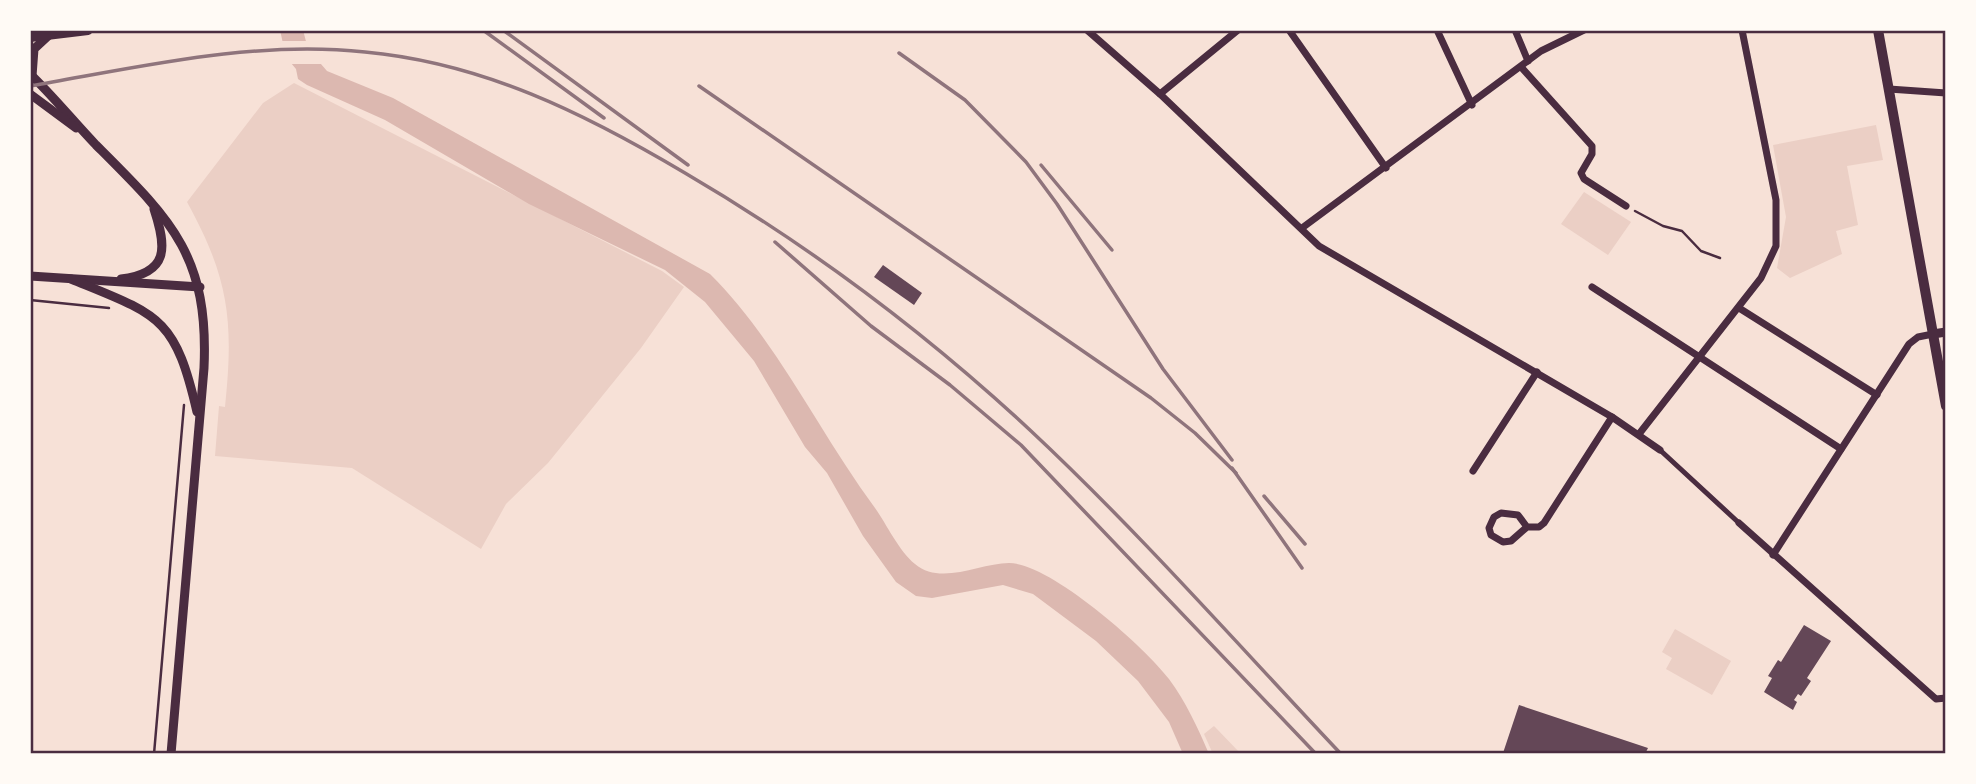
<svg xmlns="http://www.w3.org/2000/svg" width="1976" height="784" font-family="'Noto Sans',sans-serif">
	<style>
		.green { fill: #ebcfc5 }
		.water { fill: #dcb8b0 }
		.pier { fill: #f7e1d7 }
		.building { fill: #644757 }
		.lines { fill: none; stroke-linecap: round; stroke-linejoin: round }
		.path { stroke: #4a2c40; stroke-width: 2.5 }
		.pedestrian { stroke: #4a2c40; stroke-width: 5 }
		.minor { stroke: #4a2c40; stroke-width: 7 }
		.tertiary { stroke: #4a2c40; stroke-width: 9 }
		.secondary { stroke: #4a2c40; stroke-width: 10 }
		.rail { stroke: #8f747c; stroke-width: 3.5 }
		.neatline { fill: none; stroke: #4a2c40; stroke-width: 2.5 }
	</style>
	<rect width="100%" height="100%" fill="#f7e1d7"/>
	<g class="green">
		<path d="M 294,83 L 662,271 L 684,287 L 641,348 L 548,463 L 506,504 L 481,549 L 352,468 L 215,456 L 219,406 L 225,407 C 234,321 229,278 187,202 L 263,103 Z"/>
		<path d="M 1876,125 L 1883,160 L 1847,166 L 1858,225 L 1836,231 L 1842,254 L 1790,278 L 1777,268 L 1786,217 L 1773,145 Z"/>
		<path d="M 1584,192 L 1631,222 L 1608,255 L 1561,224 Z"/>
		<path d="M 1675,629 L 1731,661 L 1712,695 L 1666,669 L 1672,658 L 1662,652 Z"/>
		<path d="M 1214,726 L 1241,754 L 1213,754 L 1204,734 Z"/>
	</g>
	<path class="water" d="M 280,30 L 303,30 L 308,49 L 327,71 L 393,98 L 710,274 C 778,342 818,431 875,508 C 887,525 899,551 915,564 C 941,586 980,563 1009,563 C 1050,563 1144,646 1169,679 C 1186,702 1198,728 1209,754 L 1183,754 L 1169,722 L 1138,681 L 1096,641 L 1033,594 L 1003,585 L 932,598 L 916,596 L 896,582 L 863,536 L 827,473 L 805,447 L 754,361 L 705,302 L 665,270 L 529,204 L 385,120 L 307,85 L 298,79 L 296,69 L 286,57 Z"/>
	<path class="pier" d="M 280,41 L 309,41 L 323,64 L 287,64 Z"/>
	<g class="building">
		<path d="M 883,265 L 922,293 L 914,305 L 874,277 Z"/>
		<path d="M 1804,625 L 1831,641 L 1807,678 L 1811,681 L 1801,696 L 1798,694 L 1794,700 L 1797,702 L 1793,710 L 1764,692 L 1772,678 L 1768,676 L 1778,660 L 1781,662 Z"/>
		<path d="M 1519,705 L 1648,748 L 1646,752 L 1651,754 L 1503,753 Z"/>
	</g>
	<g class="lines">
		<g class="path">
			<path d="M 1635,211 L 1663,226 L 1682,231 L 1701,251 L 1720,258"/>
			<path d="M 30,300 L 109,308"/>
			<path d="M 154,754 L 184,405"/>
		</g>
		<path class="pedestrian" d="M 1660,450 L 1739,523"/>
		<g class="minor">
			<path d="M 1087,30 L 1160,94 L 1319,246 L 1612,417 L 1660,450"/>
			<path d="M 1289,30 L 1386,168"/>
			<path d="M 1437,30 L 1472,105"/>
			<path d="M 1515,30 L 1528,61"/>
			<path d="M 1521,67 L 1592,146 L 1592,154 L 1581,173 L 1584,179 L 1626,206"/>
			<path d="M 1889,89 L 1946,93"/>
			<path d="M 1160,94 L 1238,30"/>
			<path d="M 1302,228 L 1541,51 L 1584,30"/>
			<path d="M 1592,287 L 1841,449"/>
			<path d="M 1739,308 L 1877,395"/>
			<path d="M 1639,434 L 1761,278 L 1776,246 L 1776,200 L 1742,30"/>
			<path d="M 1473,471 L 1537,372"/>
			<path d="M 1739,523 L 1936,699 L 1946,698"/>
			<path d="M 1527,527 L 1511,541 L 1503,542 L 1491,535 L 1489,528 L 1494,517 L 1501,513 L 1518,515 L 1527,527 L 1539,527 L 1544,523 L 1612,417"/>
			<path d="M 1773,555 L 1909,344 L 1918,337 L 1933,334"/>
		</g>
		<g class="tertiary">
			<path d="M 30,74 C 53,96 74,122 96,145 C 171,220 209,255 204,368 L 171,754"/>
			<path d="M 32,76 L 34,49 L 48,36"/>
			<path d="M 30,94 L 76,128"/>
			<path d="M 30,276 L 200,287"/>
			<path d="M 71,279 C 159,315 175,316 197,412"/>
			<path d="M 121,279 C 169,273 167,248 154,209"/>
			<path d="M 1933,334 L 1946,332"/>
		</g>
		<g class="secondary">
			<path d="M 1878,30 L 1946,406"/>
			<path d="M 30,37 L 88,30"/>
		</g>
		<g class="rail">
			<path d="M 483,30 L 604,118"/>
			<path d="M 503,30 L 688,165"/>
			<path d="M 899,53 L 965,100 L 1026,162 L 1057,204 L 1163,369 L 1232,460"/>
			<path d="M 30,86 C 140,67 252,40 365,52 C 483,63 584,113 685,173 C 808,245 927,334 1031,431 C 1140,533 1239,646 1341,754"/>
			<path d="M 699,86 L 1151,398 L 1195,433 L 1236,473"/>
			<path d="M 1041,165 L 1112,250"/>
			<path d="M 775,242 L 871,326 L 950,385 L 1021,445 L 1316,754"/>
			<path d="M 1232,468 L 1302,568"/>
			<path d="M 1264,496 L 1305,544"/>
		</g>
	</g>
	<rect width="1976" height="784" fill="none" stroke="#fffaf5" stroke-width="63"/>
	<rect x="32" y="32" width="1912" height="720" class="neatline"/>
</svg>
